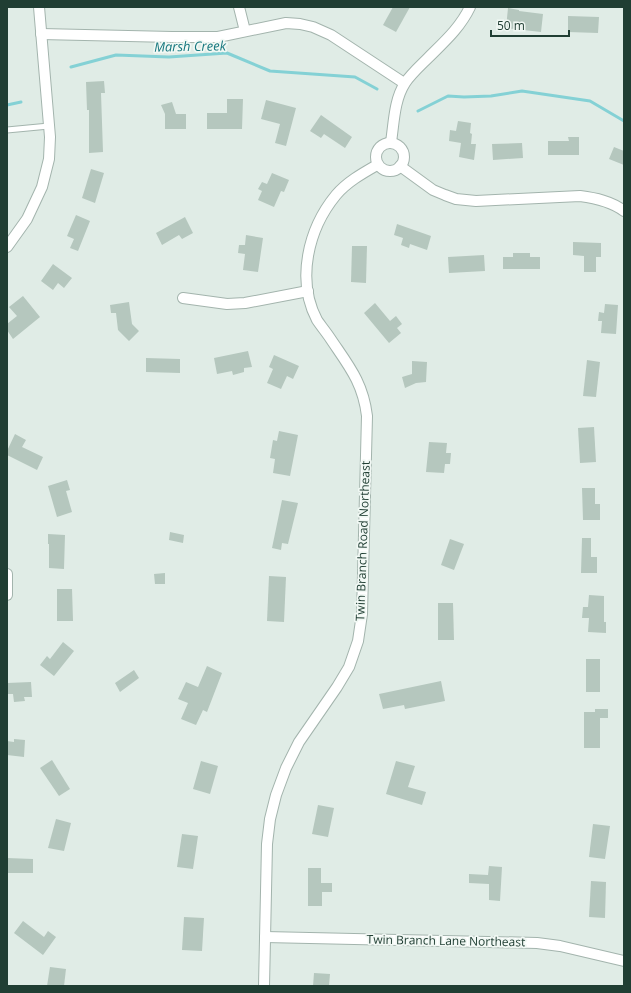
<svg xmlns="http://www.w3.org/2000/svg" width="631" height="993" font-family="'Open Sans',sans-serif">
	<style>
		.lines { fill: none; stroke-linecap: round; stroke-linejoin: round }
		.stream { stroke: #84d1d5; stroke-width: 3 }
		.building { fill: #b5c7be }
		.lane-casing { stroke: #a3b4ad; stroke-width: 7 }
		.street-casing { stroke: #a3b4ad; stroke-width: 12 }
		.lane { stroke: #fff; stroke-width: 5 }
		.street { stroke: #fff; stroke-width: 10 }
		.labels { text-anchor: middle; stroke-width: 3.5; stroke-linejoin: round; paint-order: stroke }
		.street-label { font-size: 12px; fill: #203e33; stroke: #f1f8f4 }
		.water-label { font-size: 13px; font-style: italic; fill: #16777e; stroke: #f1f8f4 }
	</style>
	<rect width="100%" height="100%" fill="#e0ece6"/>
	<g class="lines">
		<g class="stream">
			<path d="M 71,67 L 116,55 L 169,57 L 227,53 L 270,71 L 355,77 L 377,89"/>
			<path d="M 7,105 L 21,102"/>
			<path d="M 418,111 L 448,96 L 464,97 L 491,96 L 522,91 L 590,101 L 624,121"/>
		</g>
	</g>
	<g class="building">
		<path d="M 393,7 L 410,7 L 396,32 L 383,25 Z"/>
		<path d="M 508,8 L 519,10 L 519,11 L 543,14 L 541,32 L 506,28 Z"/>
		<path d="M 568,16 L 599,17 L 598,33 L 568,32 Z"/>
		<path d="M 104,81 L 105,93 L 101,93 L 103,152 L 89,153 L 89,110 L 87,110 L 86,82 Z"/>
		<path d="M 227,99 L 243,99 L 242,129 L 207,129 L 207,113 L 227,113 Z"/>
		<path d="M 266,100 L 296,108 L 286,146 L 275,143 L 280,124 L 261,119 Z"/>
		<path d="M 172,102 L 176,114 L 186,114 L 186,129 L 165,129 L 165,114 L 161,105 Z"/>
		<path d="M 321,115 L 352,137 L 345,148 L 324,134 L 321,138 L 310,131 Z"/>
		<path d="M 458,121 L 471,123 L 470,133 L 472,134 L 471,144 L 476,144 L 474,160 L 459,157 L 461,143 L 449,141 L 450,130 L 456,131 Z"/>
		<path d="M 568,137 L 579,137 L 579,155 L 548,155 L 548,141 L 569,141 Z"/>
		<path d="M 522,143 L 523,158 L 493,160 L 492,144 Z"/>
		<path d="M 614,147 L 624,151 L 624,165 L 609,159 Z"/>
		<path d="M 91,169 L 104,173 L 95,203 L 82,198 Z"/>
		<path d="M 272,173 L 289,180 L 284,192 L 281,191 L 274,207 L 258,200 L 262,191 L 258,189 L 262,182 L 267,184 Z"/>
		<path d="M 76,215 L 90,221 L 78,251 L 70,248 L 74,239 L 67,236 Z"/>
		<path d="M 185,217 L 193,233 L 182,239 L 179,235 L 162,245 L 156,233 Z"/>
		<path d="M 397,224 L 431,236 L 427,250 L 410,244 L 409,248 L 401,245 L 403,238 L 394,235 Z"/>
		<path d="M 246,235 L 263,238 L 258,272 L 243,270 L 245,254 L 238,253 L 239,245 L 245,245 Z"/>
		<path d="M 573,242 L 601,243 L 601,257 L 596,257 L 596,272 L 584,272 L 584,256 L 573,255 Z"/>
		<path d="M 352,246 L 367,246 L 366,283 L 351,282 Z"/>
		<path d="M 513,253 L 530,253 L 530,257 L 540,257 L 540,269 L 503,269 L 503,257 L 513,257 Z"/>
		<path d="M 484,255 L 485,271 L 449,273 L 448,257 Z"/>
		<path d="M 53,264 L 72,278 L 64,288 L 58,283 L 53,290 L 41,281 Z"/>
		<path d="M 23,296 L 40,317 L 13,339 L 7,330 L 7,324 L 17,316 L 9,307 Z"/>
		<path d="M 129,302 L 132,324 L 139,331 L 129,341 L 118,330 L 116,313 L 111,313 L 110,305 Z"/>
		<path d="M 375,303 L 390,321 L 396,316 L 402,324 L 397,328 L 401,333 L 389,343 L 364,313 Z"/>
		<path d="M 605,304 L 618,305 L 616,334 L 601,333 L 602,321 L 598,321 L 599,312 L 604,313 Z"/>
		<path d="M 248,351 L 252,367 L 244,368 L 244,372 L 233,375 L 232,371 L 217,374 L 214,358 Z"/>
		<path d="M 274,355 L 299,366 L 293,379 L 287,376 L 281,389 L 267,383 L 273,369 L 269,367 Z"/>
		<path d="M 146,358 L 180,359 L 180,373 L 146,372 Z"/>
		<path d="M 587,360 L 600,362 L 596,397 L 583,396 Z"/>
		<path d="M 412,361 L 427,362 L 426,382 L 416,383 L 405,388 L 402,377 L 412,374 Z"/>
		<path d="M 594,427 L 596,462 L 580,463 L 578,428 Z"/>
		<path d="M 279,431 L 298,435 L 290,476 L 273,473 L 275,459 L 270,458 L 273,440 L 277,441 Z"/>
		<path d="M 15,434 L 26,440 L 22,447 L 43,457 L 37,470 L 7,455 L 7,451 Z"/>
		<path d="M 429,442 L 447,443 L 446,453 L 451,453 L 450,464 L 445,464 L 444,473 L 426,472 Z"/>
		<path d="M 67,480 L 70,490 L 66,491 L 72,512 L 57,517 L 48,486 Z"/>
		<path d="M 582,488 L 595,488 L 595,504 L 600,504 L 600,520 L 583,520 Z"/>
		<path d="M 282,500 L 298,503 L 288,544 L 282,543 L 281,550 L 272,548 Z"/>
		<path d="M 170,532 L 184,535 L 183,543 L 169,540 Z"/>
		<path d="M 48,534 L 65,535 L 64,569 L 49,568 L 49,544 L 48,544 Z"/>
		<path d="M 582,538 L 591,538 L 591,557 L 597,557 L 597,573 L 581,573 Z"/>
		<path d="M 450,539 L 464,544 L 454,570 L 441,565 Z"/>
		<path d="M 165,573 L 165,584 L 155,584 L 154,574 Z"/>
		<path d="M 269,576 L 286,577 L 284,622 L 267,621 Z"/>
		<path d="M 57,589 L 72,589 L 73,621 L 57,621 Z"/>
		<path d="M 589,595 L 604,596 L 604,622 L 606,622 L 606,633 L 588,632 L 589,618 L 582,618 L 583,607 L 588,607 Z"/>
		<path d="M 438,603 L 453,603 L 454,640 L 438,640 Z"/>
		<path d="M 63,642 L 74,651 L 54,676 L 40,665 L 47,656 L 50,659 Z"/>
		<rect x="586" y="659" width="14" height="33"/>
		<path d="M 207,666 L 222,673 L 207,712 L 203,710 L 196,725 L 181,719 L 188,703 L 178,699 L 186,682 L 198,687 Z"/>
		<path d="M 134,670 L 139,678 L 120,692 L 115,683 Z"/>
		<path d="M 441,681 L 445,701 L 405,709 L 404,705 L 383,709 L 379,694 Z"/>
		<path d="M 31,682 L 32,697 L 24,697 L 25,701 L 14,702 L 13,694 L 7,694 L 7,683 Z"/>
		<path d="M 595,709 L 608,709 L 608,718 L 600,718 L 600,748 L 584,748 L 584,712 L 595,712 Z"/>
		<path d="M 14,739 L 25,740 L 24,757 L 7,755 L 7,741 L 14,742 Z"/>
		<path d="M 52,760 L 70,789 L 59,796 L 40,768 Z"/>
		<path d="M 201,761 L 218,766 L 210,794 L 193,789 Z"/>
		<path d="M 396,761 L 415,766 L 408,787 L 426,792 L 422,805 L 386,794 Z"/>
		<path d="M 318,805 L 334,808 L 328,837 L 312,834 Z"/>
		<path d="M 56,819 L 71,823 L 64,851 L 48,848 Z"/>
		<path d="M 593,824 L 610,826 L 605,859 L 589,857 Z"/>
		<path d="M 182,834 L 198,836 L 193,869 L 177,867 Z"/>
		<path d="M 7,858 L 33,859 L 33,873 L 7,873 Z"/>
		<path d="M 489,866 L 502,867 L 500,901 L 489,900 L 489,884 L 469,883 L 469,874 L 488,875 Z"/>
		<path d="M 308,868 L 321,868 L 321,883 L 332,883 L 332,892 L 322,892 L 322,906 L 308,906 Z"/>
		<path d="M 591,881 L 606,882 L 605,918 L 589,917 Z"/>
		<path d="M 184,917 L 204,918 L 202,951 L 182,950 Z"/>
		<path d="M 23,921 L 44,937 L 48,931 L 56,937 L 43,955 L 14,933 Z"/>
		<path d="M 50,967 L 66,969 L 64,986 L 47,986 Z"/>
		<path d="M 314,973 L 330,974 L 329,986 L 313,986 Z"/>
	</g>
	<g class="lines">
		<defs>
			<path id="lane" d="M 7,130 L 49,126"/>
			<g id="street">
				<path d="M 239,7 L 245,31"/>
				<path d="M 41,34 L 172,37 L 218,37 L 286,23 L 300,24 L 313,27 L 331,35 L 404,83"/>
				<path d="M 391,142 C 394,123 394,100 405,83 C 411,74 420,66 428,58 C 444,42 460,28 470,7"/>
				<circle cx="390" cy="157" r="14"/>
				<path d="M 400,166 L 433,190 L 445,195 L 456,199 L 476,201 L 580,196 C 595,198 611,201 624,211"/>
				<path d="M 7,247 L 27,219 L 42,187 L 49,159 L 50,137 L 39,7"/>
				<path d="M 183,298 L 227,304 L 245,303 L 308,291"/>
				<path d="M 7,574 L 7,595"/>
				<path d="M 265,937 L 537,943 L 560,946 L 624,961"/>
				<path d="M 264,986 L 267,844 L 270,819 L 276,795 L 286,768 L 299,742 L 337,687 L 349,667 L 358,641 L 362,614 L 367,416 C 363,382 348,365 330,338 C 326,332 321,326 317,320 C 296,280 308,229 336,195 C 347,182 363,173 377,165"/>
			</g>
		</defs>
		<use href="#lane" class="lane-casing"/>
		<use href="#street" class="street-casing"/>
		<use href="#lane" class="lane"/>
		<use href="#street" class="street"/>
	</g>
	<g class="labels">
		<g class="street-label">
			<text transform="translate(363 541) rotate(-88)" y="4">Twin Branch Road Northeast</text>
			<text transform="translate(446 941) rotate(1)" y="4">Twin Branch Lane Northeast</text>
		</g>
		<g class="water-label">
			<text transform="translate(190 46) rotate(-1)" y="5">Marsh Creek</text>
		</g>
	</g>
	<rect width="631" height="993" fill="none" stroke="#203e33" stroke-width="16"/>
	<path d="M491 30v6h78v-6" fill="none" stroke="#203e33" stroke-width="2"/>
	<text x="497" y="30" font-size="12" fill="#203e33" stroke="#f1f8f4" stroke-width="3" paint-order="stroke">50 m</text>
</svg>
